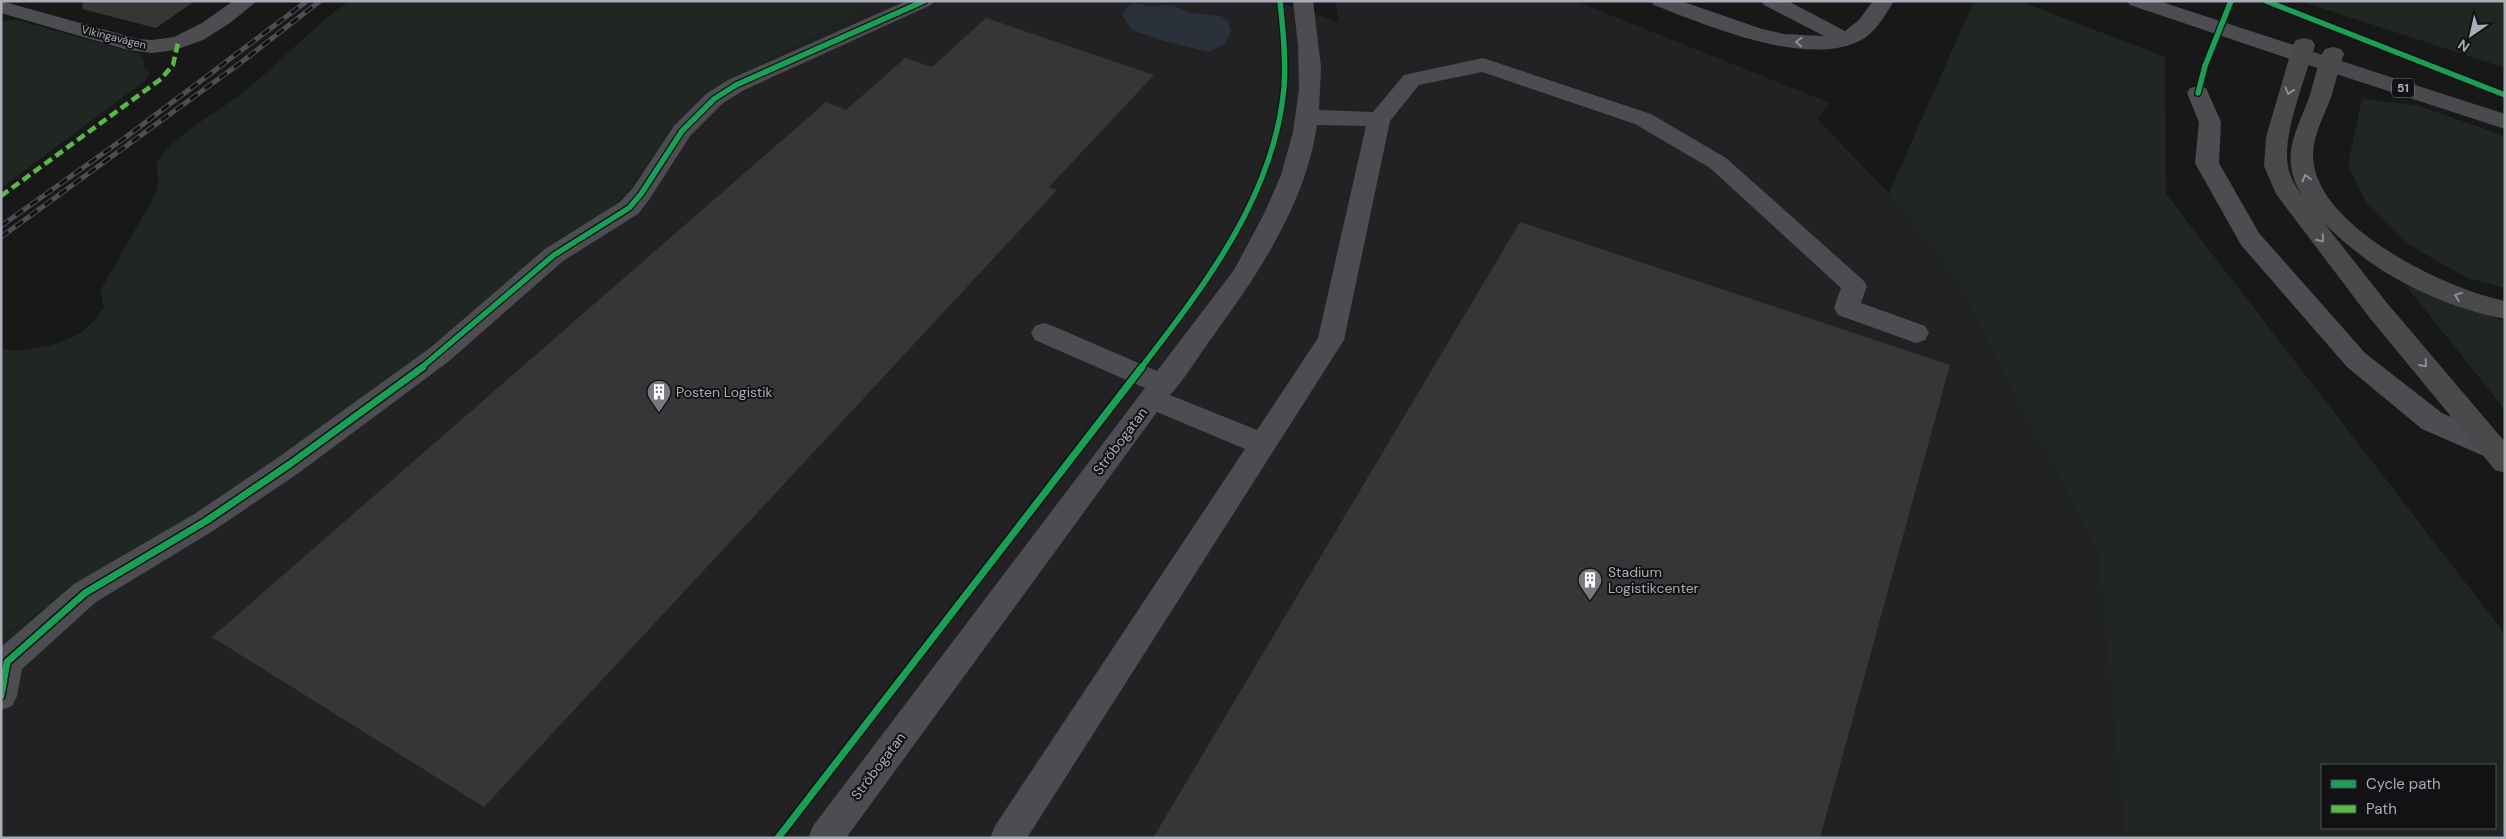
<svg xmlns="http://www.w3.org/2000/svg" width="2506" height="839" font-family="'DM Sans',sans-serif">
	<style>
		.built { fill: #222224 }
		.green { fill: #202722; fill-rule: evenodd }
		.water { fill: #2b313a }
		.building { fill: #363637 }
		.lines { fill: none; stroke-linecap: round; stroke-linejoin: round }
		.minor { fill: #4c4d51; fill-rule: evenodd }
		.major { fill: #494a4d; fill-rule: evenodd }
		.highway { fill: #4a4a4d; fill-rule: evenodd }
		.rail-casing { stroke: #4c4e50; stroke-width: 5 }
		.rail { stroke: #121214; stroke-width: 3; stroke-dasharray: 9; stroke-linecap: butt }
		.quiet { stroke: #58b947; stroke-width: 4.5; stroke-dasharray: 9 4.5; stroke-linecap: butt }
		.cycleway-far1-casing { stroke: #121214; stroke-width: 8 }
		.cycleway-casing { stroke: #121214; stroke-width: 10 }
		.cycleway-far1 { stroke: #1a9f57; stroke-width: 5.5 }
		.cycleway { stroke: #1a9f57; stroke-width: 7 }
		.oneway { stroke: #8e9099 }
		.oneway2 { stroke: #8d8f98 }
		.labels { text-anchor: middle; stroke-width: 4; stroke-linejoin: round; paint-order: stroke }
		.far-street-label { font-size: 11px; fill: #aaacb8; stroke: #121214 }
		.shield { fill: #121214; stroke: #7c7e87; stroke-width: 1 }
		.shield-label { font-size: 12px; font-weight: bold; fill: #aaacb8 }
		.poi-label { font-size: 14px; fill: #aaacb8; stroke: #121214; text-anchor: start }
		.street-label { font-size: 14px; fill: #aaacb8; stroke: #121214 }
	</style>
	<rect width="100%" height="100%" fill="#181818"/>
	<path class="built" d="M 879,1 L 1275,1 L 1339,22 L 1335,1 L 1575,1 L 1830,103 L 1817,119 L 1889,193 L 1952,274 L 2097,551 L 2125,838 L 1,838 L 1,637 L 76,591 L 612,208 L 700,97 Z"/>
	<g class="green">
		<path d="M 349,1 L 879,1 L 700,97 L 612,208 L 492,306 L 219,498 L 1,637 L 1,349 C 23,354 64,344 83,331 C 91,325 98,315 104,308 L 100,291 L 155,195 L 158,181 L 157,162 C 179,131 213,116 242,93 C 279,64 310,29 349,1 Z"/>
		<path d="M 1974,1 L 2020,1 L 2165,57 L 2166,194 L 2505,634 L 2505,838 L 2125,838 L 2097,551 L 1952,274 L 1889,193 ZM 2495,765 L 2495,828 L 2322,828 L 2322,765 Z"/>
		<path d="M 2300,1 L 2505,1 L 2505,68 Z"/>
		<path d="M 17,20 L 139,54 L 145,60 L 143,66 L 149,72 L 147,79 L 1,188 L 1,21 Z"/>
		<path d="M 2362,99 L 2416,105 L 2505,136 L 2505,288 L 2467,278 L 2406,243 L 2366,203 L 2348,164 Z"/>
		<path d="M 2406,286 L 2505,321 L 2505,410 Z"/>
	</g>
	<path class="water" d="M 1134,3 L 1150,6 L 1172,5 L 1191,13 L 1221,16 L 1228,21 L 1231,31 L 1225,44 L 1209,52 L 1164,41 L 1132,30 L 1122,15 L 1127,7 Z"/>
	<g class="building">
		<path d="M 83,1 L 195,1 L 156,28 L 82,9 Z"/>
		<path d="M 986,18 L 1154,75 L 1049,187 L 1057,190 L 484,807 L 212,637 L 826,102 L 846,110 L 905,58 L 932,67 Z"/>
		<path d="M 1520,222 L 1950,365 L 1820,838 L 1153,838 Z"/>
	</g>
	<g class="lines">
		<g class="minor">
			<path d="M 1,1 L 138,39 L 152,40 L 174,37 L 202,23 L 233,1 L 257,1 L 230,23 L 203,40 L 175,50 L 152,53 L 128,50 L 1,13 Z"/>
			<path d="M 906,1 L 934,1 L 931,5 L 744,90 L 722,104 L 690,136 L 649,200 L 638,214 L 563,261 L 448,362 L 300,472 L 216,529 L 96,602 L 22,669 L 17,696 L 12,706 L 1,710 L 1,647 L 74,584 L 196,513 L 280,456 L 430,348 L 545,249 L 620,202 L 633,188 L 674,126 L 706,94 L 728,80 Z"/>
			<path d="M 1293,1 L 1313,1 L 1321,67 L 1319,110 L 1373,112 L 1404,75 L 1483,58 L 1651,114 L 1726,158 L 1863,280 L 1867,286 L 1861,303 L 1925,326 L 1929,333 L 1925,340 L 1916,343 L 1838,315 L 1834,308 L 1841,288 L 1710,168 L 1635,124 L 1482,72 L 1419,85 L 1390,121 L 1344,340 L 1027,838 L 990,838 L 995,826 L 1245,449 L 1157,412 L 846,838 L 808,838 L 813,826 L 1145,388 L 1035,340 L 1031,333 L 1035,326 L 1044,323 L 1053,326 L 1157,371 L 1234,270 L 1264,214 L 1281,175 L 1293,132 L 1299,89 L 1298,45 ZM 1317,125 L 1366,126 L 1318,338 L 1257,430 L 1170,395 C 1184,380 1196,360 1208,343 C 1256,277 1305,207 1317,125 Z"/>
			<path d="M 1651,1 L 1681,1 L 1762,29 L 1784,34 L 1824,36 L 1764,5 L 1761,1 L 1788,1 L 1845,31 L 1859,20 L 1873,1 L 1894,1 C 1886,14 1878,28 1866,37 C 1814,72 1706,25 1654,5 Z"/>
			<path d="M 2127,1 L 2159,1 L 2309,50 L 2312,55 L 2309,60 L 2301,62 L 2293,60 L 2130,5 Z"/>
			<path d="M 2198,86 L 2206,88 L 2221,122 L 2219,163 L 2259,233 L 2365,353 L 2442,413 L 2504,440 L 2504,456 L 2494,459 L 2484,456 L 2422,429 L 2347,367 L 2241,245 L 2195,163 L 2199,122 L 2187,93 L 2190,88 Z"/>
		</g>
		<path class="major" d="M 2301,48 L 2505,114 L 2505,129 L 2293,60 L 2290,55 L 2293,50 Z"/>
		<path class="highway" d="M 2304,38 L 2312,40 L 2315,45 C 2306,76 2282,135 2288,166 C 2289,176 2297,189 2303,197 C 2278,157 2296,134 2310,95 C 2314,81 2317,67 2322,54 L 2325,49 L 2333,47 L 2341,49 L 2344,54 C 2339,67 2336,81 2332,94 C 2326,113 2313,134 2313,155 C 2313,226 2446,289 2505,301 L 2505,319 C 2436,305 2373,273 2324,223 L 2387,303 L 2505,442 L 2505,473 L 2495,470 L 2369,317 L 2276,194 L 2264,166 L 2266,137 L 2293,45 L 2296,40 Z"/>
		<defs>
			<g id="rail">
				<path d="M 1,226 L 126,137 L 307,1"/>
				<path d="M 1,237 L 239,64 L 320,1"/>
			</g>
		</defs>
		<use href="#rail" class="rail-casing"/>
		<use href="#rail" class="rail"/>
		<path class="quiet" d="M 1,196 L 161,79 L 173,65 L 178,43"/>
		<defs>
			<g id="cycleway-far1">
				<path d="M 2266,1 L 2505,95"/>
				<path d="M 2198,93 L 2205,66 L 2231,1"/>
				<path d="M 421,368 L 554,255 L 629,208 L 641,194 L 682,131 L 714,99 L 736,85 L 924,1"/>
				<path d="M 1141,368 C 1205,285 1274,196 1284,88 C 1286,59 1283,30 1280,1"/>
			</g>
			<g id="cycleway">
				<path d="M 1,696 L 7,662 L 85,593 L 206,521 L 290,464 L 423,367"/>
				<path d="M 778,838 L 1142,367"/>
			</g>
		</defs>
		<use href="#cycleway-far1" class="cycleway-far1-casing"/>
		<use href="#cycleway" class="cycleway-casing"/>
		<use href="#cycleway-far1" class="cycleway-far1"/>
		<use href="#cycleway" class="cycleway"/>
	</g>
	<defs><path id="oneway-chevron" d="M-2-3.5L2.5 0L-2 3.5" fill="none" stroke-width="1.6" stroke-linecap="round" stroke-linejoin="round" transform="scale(1.25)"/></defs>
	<use class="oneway" href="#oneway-chevron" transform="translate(1799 42) rotate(-177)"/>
	<g class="oneway2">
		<use href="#oneway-chevron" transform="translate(2289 91) rotate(107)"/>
		<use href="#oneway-chevron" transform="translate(2306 178) rotate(-105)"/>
		<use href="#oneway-chevron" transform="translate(2321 239) rotate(51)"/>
		<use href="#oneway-chevron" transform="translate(2458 296) rotate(-159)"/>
		<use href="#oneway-chevron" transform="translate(2424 364) rotate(49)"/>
	</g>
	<defs>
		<symbol id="building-pin" viewBox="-11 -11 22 30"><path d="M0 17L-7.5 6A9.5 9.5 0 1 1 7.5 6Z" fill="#777880" stroke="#121214"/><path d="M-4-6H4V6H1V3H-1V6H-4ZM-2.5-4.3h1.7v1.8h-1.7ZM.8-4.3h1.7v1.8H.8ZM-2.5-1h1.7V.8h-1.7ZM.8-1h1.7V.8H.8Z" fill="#fff"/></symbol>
	</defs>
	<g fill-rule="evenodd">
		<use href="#building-pin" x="645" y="378" width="28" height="38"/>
		<use href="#building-pin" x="1576" y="566" width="28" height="38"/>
	</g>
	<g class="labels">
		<g class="far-street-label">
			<text transform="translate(114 37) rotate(14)" y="4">Vikingavägen</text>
		</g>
		<rect class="shield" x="2392" y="78.5" width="22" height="19" rx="4"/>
		<g class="shield-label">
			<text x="2403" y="92">51</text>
		</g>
		<g class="poi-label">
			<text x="676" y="397">Posten Logistik</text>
			<text x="1608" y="577">Stadium<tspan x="1608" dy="16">Logistikcenter</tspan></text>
		</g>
		<g class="street-label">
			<text transform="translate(1120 441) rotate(-53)" y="5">Ströbogatan</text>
			<text transform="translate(878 766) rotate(-53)" y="5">Ströbogatan</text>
		</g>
	</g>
	<rect width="2506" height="839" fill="none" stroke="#aaacb8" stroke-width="5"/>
	<rect x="2321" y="764" width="175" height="65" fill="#121214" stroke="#4f5056"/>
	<rect x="2331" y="780" width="25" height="8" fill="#1a9f57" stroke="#4f5056"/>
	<text x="2366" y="789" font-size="15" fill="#aaacb8">Cycle path</text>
	<rect x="2331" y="805" width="25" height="8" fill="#58b947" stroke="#4f5056"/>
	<text x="2366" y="814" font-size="15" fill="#aaacb8">Path</text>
	<g transform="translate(2471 35) rotate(214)" stroke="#121214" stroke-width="4" paint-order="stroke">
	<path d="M0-4L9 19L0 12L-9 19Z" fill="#aaacb8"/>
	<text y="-8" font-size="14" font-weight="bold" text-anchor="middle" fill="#aaacb8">N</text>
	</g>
</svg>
